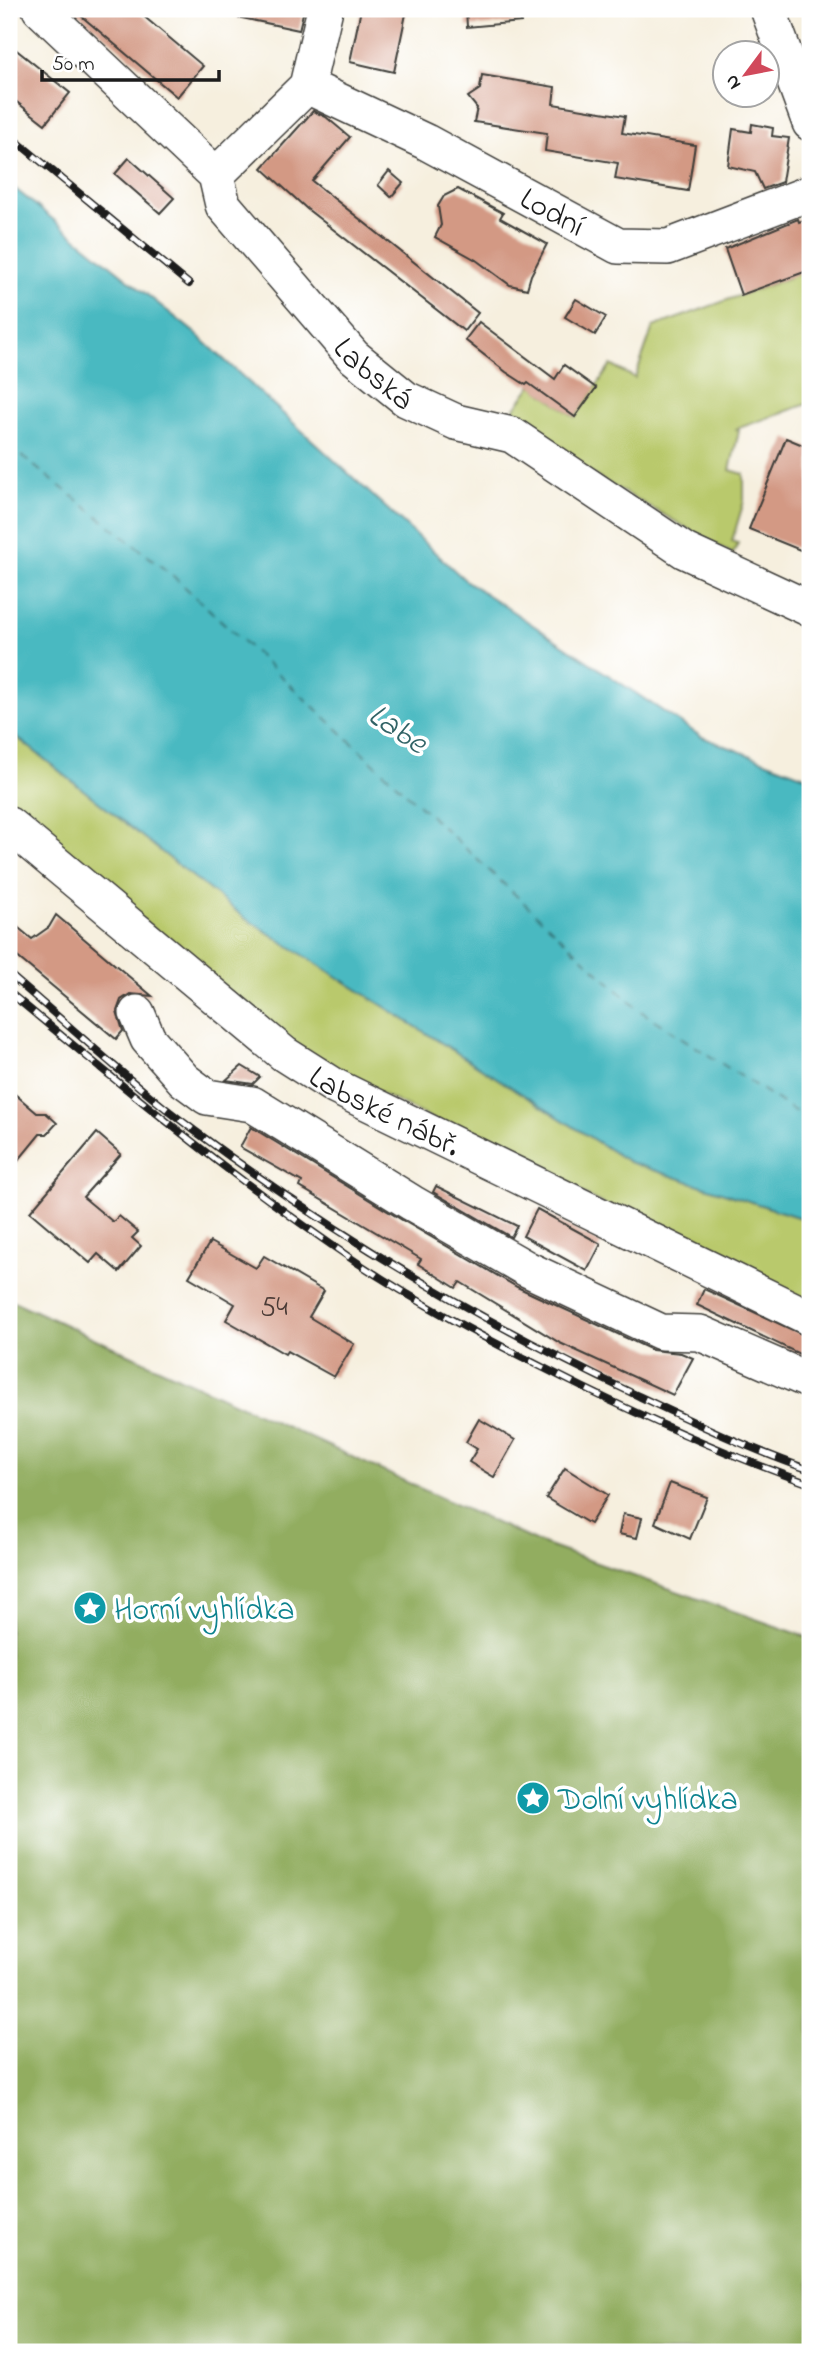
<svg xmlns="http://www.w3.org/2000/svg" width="819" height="2361" font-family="'Indie Flower',sans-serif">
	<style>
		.green { fill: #b9c96c; stroke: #6a7244; stroke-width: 2 }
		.forest { fill: #92ad60; stroke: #57643e; stroke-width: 2 }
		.water { fill: #4ab9c1; stroke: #336a6e; stroke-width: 2 }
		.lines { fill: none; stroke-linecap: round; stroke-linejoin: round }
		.ferry { stroke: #316366; stroke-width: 2; stroke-dasharray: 9 7; stroke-linecap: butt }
		.building { fill: #d39984 }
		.minor-casing { stroke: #3d3c39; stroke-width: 38 }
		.minor { stroke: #fff; stroke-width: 35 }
		.rail-casing { stroke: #1c1c1c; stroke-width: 8 }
		.rail { stroke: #fff; stroke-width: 5; stroke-dasharray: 16; stroke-linecap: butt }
		.labels { text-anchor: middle; stroke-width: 7; stroke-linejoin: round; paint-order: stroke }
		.number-label { font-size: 28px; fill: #4a3b36 }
		.street-label { font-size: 32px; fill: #1c1c1c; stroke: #fff }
		.culture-label { font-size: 32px; fill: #0d838f; stroke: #fff; text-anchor: start }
		.water-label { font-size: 33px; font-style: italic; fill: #316366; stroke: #fff }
	</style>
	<rect width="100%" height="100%" fill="#fff"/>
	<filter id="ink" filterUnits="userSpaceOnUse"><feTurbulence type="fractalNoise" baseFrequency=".0143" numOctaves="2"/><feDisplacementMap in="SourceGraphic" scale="14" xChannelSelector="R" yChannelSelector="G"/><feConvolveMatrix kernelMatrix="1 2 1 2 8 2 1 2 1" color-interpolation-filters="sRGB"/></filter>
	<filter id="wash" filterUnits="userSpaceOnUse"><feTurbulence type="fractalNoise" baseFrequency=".00686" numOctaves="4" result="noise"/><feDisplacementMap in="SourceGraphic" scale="28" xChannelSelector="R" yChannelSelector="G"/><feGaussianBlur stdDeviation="1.57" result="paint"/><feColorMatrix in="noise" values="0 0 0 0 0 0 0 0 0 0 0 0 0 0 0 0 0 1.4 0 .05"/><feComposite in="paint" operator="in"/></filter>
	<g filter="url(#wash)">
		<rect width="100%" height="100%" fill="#f6efde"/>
		<g class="green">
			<path d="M 810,270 L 810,403 L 736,429 L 739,431 L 730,470 L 744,474 L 744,501 L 732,541 L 738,543 L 733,554 L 590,473 L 509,416 L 532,385 L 575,417 L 611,365 L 635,378 L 653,327 Z"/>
			<path d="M 9,731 L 245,918 L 629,1162 L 810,1221 L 810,1306 L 345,1076 L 278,1034 L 9,807 Z"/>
		</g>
		<path class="forest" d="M 9,1299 L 537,1542 L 810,1638 L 810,2352 L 9,2352 Z"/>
		<path class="water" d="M 9,184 L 195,333 L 465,580 L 702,737 L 810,778 L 810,1221 L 629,1162 L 245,918 L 9,731 Z"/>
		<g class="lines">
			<path class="ferry" d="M 9,446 L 172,575 L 639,1010 L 810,1121"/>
		</g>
		<g id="blocks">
			<g class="building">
				<path d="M 73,9 L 135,9 L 203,66 L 177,97 Z"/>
				<path d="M 238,9 L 304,9 L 299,30 L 237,17 Z"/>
				<path d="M 361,9 L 407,9 L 394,72 L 350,62 Z"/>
				<path d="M 466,9 L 520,9 L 521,22 L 467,27 Z"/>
				<path d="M 9,44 L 70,93 L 45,124 L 9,96 Z"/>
				<path d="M 482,75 L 555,87 L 553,104 L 625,116 L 622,133 L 695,145 L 688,191 L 615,179 L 618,163 L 545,151 L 547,133 L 474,122 L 477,108 L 468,97 L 480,89 Z"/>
				<path d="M 313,111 L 326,117 L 350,137 L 312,181 L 478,313 L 464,331 L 307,209 L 262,168 Z"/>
				<path d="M 752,124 L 773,128 L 772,136 L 789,138 L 782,182 L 763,189 L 755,172 L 728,166 L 733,129 L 751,132 Z"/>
				<path d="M 129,158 L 174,198 L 160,213 L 115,174 Z"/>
				<path d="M 389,171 L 403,183 L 391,197 L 378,185 Z"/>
				<path d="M 458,189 L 503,213 L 500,218 L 547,244 L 531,275 L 527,289 L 510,285 L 476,260 L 435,237 L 441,225 L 438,206 L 444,196 Z"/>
				<path d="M 810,218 L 810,270 L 741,295 L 725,249 L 798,219 L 799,222 Z"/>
				<path d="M 576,299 L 606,317 L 595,335 L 565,317 Z"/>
				<path d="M 479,322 L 555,379 L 564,365 L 596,388 L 575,417 L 528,383 L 526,385 L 506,372 L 465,340 Z"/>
				<path d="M 786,438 L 810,448 L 810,554 L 749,529 Z"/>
				<path d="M 56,915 L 152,996 L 130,994 L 121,1000 L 117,1011 L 123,1031 L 116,1039 L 9,950 L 9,920 L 32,939 L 49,927 Z"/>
				<path d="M 242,1066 L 260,1077 L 253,1084 L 226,1080 Z"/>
				<path d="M 9,1089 L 37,1113 L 46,1113 L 57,1123 L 47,1134 L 40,1134 L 9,1172 Z"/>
				<path d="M 251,1127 L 402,1220 L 517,1287 L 652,1350 L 681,1353 L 693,1358 L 673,1395 L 560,1343 L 460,1282 L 456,1288 L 418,1264 L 421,1259 L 300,1187 L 302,1182 L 240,1147 Z"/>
				<path d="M 97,1133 L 121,1154 L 83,1197 L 113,1222 L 119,1216 L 138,1232 L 132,1238 L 141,1246 L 119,1272 L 98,1254 L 90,1263 L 30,1212 Z"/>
				<path d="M 436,1186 L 517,1226 L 511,1237 L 433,1192 Z"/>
				<path d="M 537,1209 L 601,1244 L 587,1271 L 523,1236 Z"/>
				<path d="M 210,1242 L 256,1268 L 264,1256 L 324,1291 L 309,1317 L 354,1344 L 334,1377 L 287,1351 L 285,1354 L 226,1320 L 235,1304 L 189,1277 Z"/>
				<path d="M 704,1289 L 810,1338 L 810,1359 L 697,1305 Z"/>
				<path d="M 479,1419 L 515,1440 L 494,1477 L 469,1462 L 477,1449 L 466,1442 Z"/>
				<path d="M 565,1468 L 608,1495 L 590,1524 L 546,1498 Z"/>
				<path d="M 670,1483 L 707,1497 L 690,1539 L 655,1523 Z"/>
				<path d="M 623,1514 L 642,1518 L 637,1538 L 619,1534 Z"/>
			</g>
		</g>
	</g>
	<g filter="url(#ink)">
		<use href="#blocks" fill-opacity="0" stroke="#3d3c39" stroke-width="2"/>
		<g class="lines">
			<defs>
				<g id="minor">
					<path id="s1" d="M 40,9 L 216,175 L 223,205 L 353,356 L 406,399 L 456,422 L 512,435 L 685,551 L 810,609"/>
					<path d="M 768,9 L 810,123"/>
					<path id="s2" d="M 307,86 L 426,142 L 618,246 L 668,247 L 810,193"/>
					<path d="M 216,175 L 307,86 L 325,9"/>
					<path id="s3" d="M 9,825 L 284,1054 L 336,1087 L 810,1318"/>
					<path d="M 137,1013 L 148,1039 L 184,1080 L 207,1097 L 252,1104 L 412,1203 L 527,1269 L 661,1332 L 700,1333 L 810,1381"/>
				</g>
			</defs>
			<use href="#minor" class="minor-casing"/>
			<use href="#minor" class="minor"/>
			<defs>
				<g id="rail">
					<path d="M 9,135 L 189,284"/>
					<path d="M 9,974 C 70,1026 130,1083 195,1131 C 332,1233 476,1319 630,1392 C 689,1420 749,1449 810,1470"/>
					<path d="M 9,992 C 115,1080 220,1168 333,1246 C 411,1301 497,1345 582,1387 C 656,1423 732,1457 810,1484"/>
				</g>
			</defs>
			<use href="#rail" class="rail-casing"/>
			<use href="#rail" class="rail"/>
		</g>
	</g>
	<defs>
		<symbol id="sight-disc" viewBox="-11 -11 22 22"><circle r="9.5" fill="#0f9aa8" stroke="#fff"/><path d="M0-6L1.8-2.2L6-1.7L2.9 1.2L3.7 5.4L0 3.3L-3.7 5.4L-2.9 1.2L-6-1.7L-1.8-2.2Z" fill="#fff"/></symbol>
	</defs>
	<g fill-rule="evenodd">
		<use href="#sight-disc" x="71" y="1589" width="38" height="38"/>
		<use href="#sight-disc" x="514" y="1779" width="38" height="38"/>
	</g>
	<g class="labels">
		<g class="number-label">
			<text x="274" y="1315">54</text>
		</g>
		<g class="street-label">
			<text dy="11" stroke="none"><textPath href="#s2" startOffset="276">Lodní</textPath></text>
			<text dy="11" stroke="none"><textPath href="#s1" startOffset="499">Labská</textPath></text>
			<text dy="11" stroke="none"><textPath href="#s3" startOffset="474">Labské nábř.</textPath></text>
		</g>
		<g class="culture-label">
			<text x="114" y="1619">Horní vyhlídka</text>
			<text x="558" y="1809">Dolní vyhlídka</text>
		</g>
		<g class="water-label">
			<text transform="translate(399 727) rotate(34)" y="12">Labe</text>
		</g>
	</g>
	<rect width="819" height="2361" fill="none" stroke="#fff" stroke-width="35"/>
	<g transform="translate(746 74) rotate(238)"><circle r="33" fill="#ffffff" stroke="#a4a4a4" stroke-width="2"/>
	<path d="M0-5L12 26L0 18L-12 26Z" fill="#d1495b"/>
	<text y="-10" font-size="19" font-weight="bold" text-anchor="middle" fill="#1c1c1c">N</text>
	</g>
	<path d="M42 70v10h177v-10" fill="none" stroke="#1c1c1c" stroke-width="3.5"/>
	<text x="52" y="70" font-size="21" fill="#1c1c1c" stroke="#ffffff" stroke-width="5" paint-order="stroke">50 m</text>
</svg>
